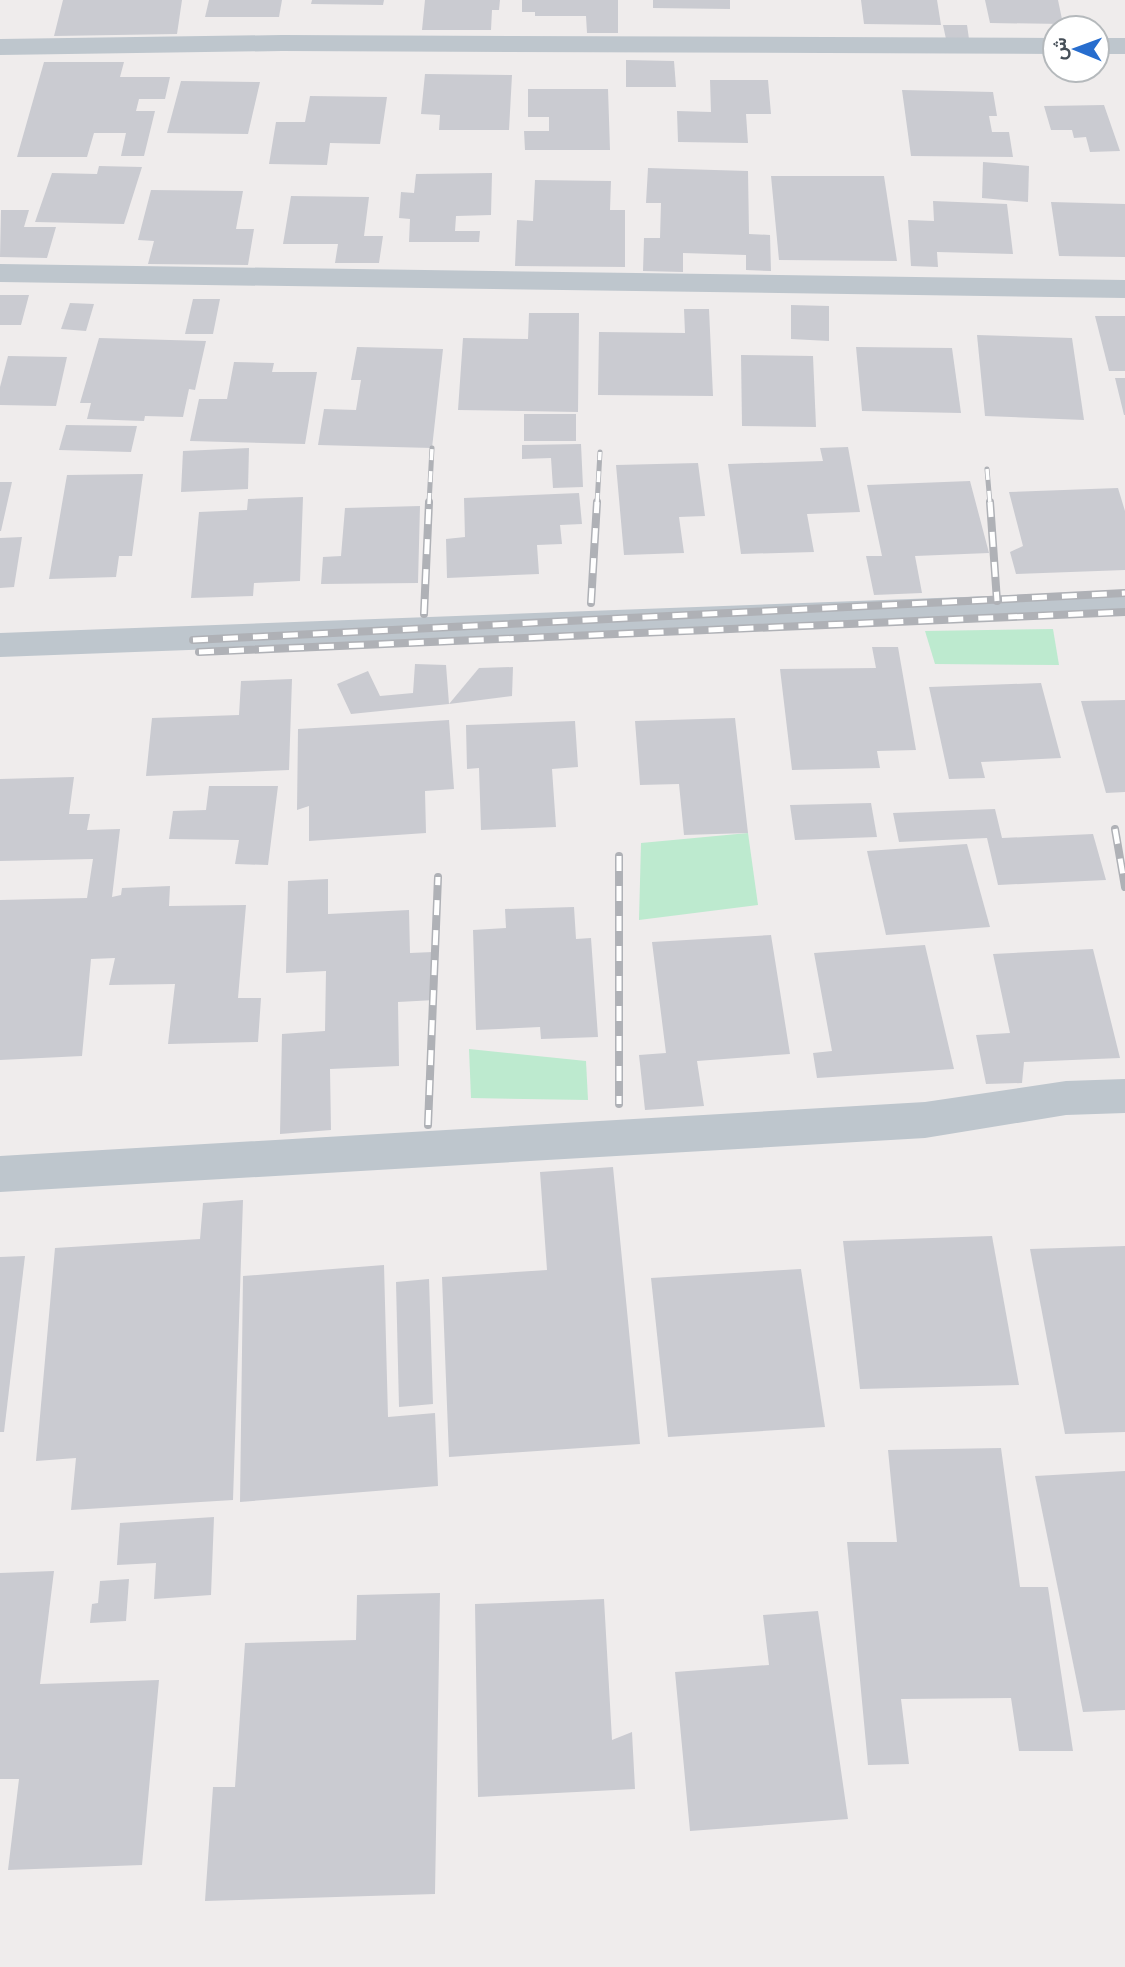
<svg xmlns="http://www.w3.org/2000/svg" width="1125" height="1967" font-family="Manrope,Vazirmatn,sans-serif">
	<style>
		.green { fill: #bdeacf }
		.building { fill: #cacbd1 }
		.lines { fill: none; stroke-linecap: round; stroke-linejoin: round }
		.street { fill: #bec6cd; fill-rule: evenodd }
		.rail-far1-casing { stroke: #afb1b6; stroke-width: 5 }
		.rail-casing { stroke: #afb1b6; stroke-width: 8 }
		.rail-far1 { stroke: #fff; stroke-width: 3.5; stroke-dasharray: 11; stroke-linecap: butt }
		.rail { stroke: #fff; stroke-width: 5; stroke-dasharray: 15; stroke-linecap: butt }
	</style>
	<rect width="100%" height="100%" fill="#efecec"/>
	<g class="green">
		<path d="M 1053,629 L 1059,665 L 935,664 L 925,631 Z"/>
		<path d="M 748,833 L 758,905 L 639,920 L 641,843 Z"/>
		<path d="M 469,1049 L 586,1061 L 588,1100 L 471,1098 Z"/>
	</g>
	<g class="building">
		<path d="M 63,0 L 182,0 L 177,34 L 54,36 Z"/>
		<path d="M 209,0 L 282,0 L 279,17 L 205,17 Z"/>
		<path d="M 312,0 L 384,0 L 383,5 L 311,4 Z"/>
		<path d="M 425,0 L 500,0 L 499,10 L 492,10 L 491,30 L 422,30 Z"/>
		<path d="M 522,0 L 618,0 L 618,33 L 587,33 L 586,16 L 535,16 L 535,12 L 522,12 Z"/>
		<path d="M 653,0 L 730,0 L 730,9 L 653,8 Z"/>
		<path d="M 861,0 L 937,0 L 941,25 L 864,24 Z"/>
		<path d="M 985,0 L 1058,0 L 1063,24 L 990,23 Z"/>
		<path d="M 943,25 L 967,25 L 969,39 L 946,39 Z"/>
		<path d="M 626,60 L 674,61 L 676,87 L 626,87 Z"/>
		<path d="M 44,62 L 124,62 L 120,77 L 170,77 L 165,99 L 139,99 L 136,111 L 155,111 L 144,156 L 121,156 L 126,133 L 94,133 L 87,157 L 17,157 Z"/>
		<path d="M 425,74 L 512,75 L 509,130 L 439,130 L 440,115 L 421,114 Z"/>
		<path d="M 710,80 L 768,80 L 771,114 L 746,114 L 748,143 L 678,142 L 677,111 L 711,112 Z"/>
		<path d="M 181,81 L 260,82 L 248,134 L 167,133 Z"/>
		<path d="M 528,89 L 608,89 L 610,150 L 525,150 L 524,131 L 549,131 L 549,117 L 528,117 Z"/>
		<path d="M 902,90 L 993,92 L 997,116 L 989,116 L 992,132 L 1009,132 L 1013,157 L 911,156 Z"/>
		<path d="M 310,96 L 387,97 L 380,144 L 330,143 L 327,165 L 269,164 L 276,122 L 305,122 Z"/>
		<path d="M 1104,105 L 1120,151 L 1090,152 L 1086,137 L 1074,138 L 1072,130 L 1051,130 L 1044,106 Z"/>
		<path d="M 983,162 L 1029,166 L 1028,202 L 982,198 Z"/>
		<path d="M 99,166 L 142,167 L 124,224 L 35,222 L 52,173 L 97,174 Z"/>
		<path d="M 648,168 L 748,171 L 749,234 L 770,235 L 771,271 L 746,270 L 746,255 L 683,253 L 683,272 L 643,271 L 644,238 L 660,238 L 661,203 L 646,203 Z"/>
		<path d="M 492,173 L 491,215 L 456,216 L 455,231 L 480,231 L 479,242 L 409,242 L 410,219 L 399,218 L 401,192 L 414,193 L 416,174 Z"/>
		<path d="M 771,176 L 884,176 L 897,261 L 779,260 Z"/>
		<path d="M 535,180 L 611,181 L 610,210 L 625,210 L 625,267 L 515,266 L 517,220 L 533,221 Z"/>
		<path d="M 151,190 L 243,191 L 236,229 L 254,229 L 248,265 L 148,264 L 154,241 L 138,240 Z"/>
		<path d="M 291,196 L 369,197 L 364,236 L 383,236 L 379,263 L 335,263 L 338,244 L 283,244 Z"/>
		<path d="M 933,201 L 1007,204 L 1013,254 L 937,252 L 938,267 L 911,266 L 908,220 L 934,221 Z"/>
		<path d="M 1051,202 L 1125,204 L 1125,257 L 1059,256 Z"/>
		<path d="M 1,210 L 29,210 L 24,227 L 56,227 L 47,258 L 0,257 Z"/>
		<path d="M 0,295 L 29,295 L 21,325 L 0,325 Z"/>
		<path d="M 193,299 L 220,299 L 213,334 L 185,334 Z"/>
		<path d="M 70,303 L 94,304 L 86,331 L 61,329 Z"/>
		<path d="M 791,305 L 829,306 L 829,341 L 791,339 Z"/>
		<path d="M 684,309 L 709,309 L 713,396 L 598,395 L 599,332 L 685,333 Z"/>
		<path d="M 529,313 L 579,313 L 578,412 L 458,410 L 463,338 L 528,339 Z"/>
		<path d="M 1095,316 L 1125,316 L 1125,371 L 1109,371 Z"/>
		<path d="M 977,335 L 1072,338 L 1084,420 L 985,416 Z"/>
		<path d="M 99,338 L 206,341 L 195,390 L 189,389 L 183,417 L 145,416 L 144,421 L 87,419 L 91,403 L 80,403 Z"/>
		<path d="M 357,347 L 443,349 L 432,448 L 318,445 L 324,409 L 356,410 L 361,380 L 351,380 Z"/>
		<path d="M 856,347 L 952,348 L 961,413 L 862,411 Z"/>
		<path d="M 741,355 L 813,356 L 816,427 L 742,426 Z"/>
		<path d="M 8,356 L 67,357 L 56,406 L 0,405 L 0,387 Z"/>
		<path d="M 234,362 L 274,363 L 272,372 L 317,372 L 305,444 L 190,441 L 199,399 L 227,399 Z"/>
		<path d="M 1115,378 L 1125,378 L 1125,415 L 1124,415 Z"/>
		<rect x="524" y="414" width="52" height="27"/>
		<path d="M 66,425 L 137,426 L 131,452 L 59,450 Z"/>
		<path d="M 581,444 L 583,487 L 553,488 L 551,458 L 522,459 L 522,445 Z"/>
		<path d="M 848,447 L 860,512 L 807,514 L 814,552 L 741,554 L 728,464 L 823,461 L 820,448 Z"/>
		<path d="M 249,448 L 248,489 L 181,492 L 183,451 Z"/>
		<path d="M 698,463 L 705,516 L 679,517 L 684,553 L 624,555 L 616,465 Z"/>
		<path d="M 143,474 L 132,556 L 119,556 L 116,577 L 49,579 L 67,475 Z"/>
		<path d="M 970,481 L 989,553 L 915,556 L 922,593 L 874,595 L 866,556 L 882,556 L 867,485 Z"/>
		<path d="M 0,482 L 12,482 L 1,531 L 0,531 Z"/>
		<path d="M 1118,488 L 1125,511 L 1125,570 L 1016,574 L 1010,552 L 1023,546 L 1009,492 Z"/>
		<path d="M 579,493 L 582,524 L 560,525 L 562,544 L 537,545 L 539,574 L 447,578 L 446,539 L 465,537 L 464,498 Z"/>
		<path d="M 303,497 L 300,581 L 254,583 L 253,596 L 191,598 L 199,512 L 247,510 L 248,499 Z"/>
		<path d="M 420,506 L 418,583 L 321,584 L 323,557 L 341,556 L 345,508 Z"/>
		<path d="M 22,537 L 14,587 L 0,588 L 0,538 Z"/>
		<path d="M 872,647 L 898,647 L 916,750 L 877,751 L 880,768 L 792,770 L 780,669 L 876,668 Z"/>
		<path d="M 415,664 L 446,665 L 449,704 L 351,714 L 337,684 L 368,671 L 380,696 L 413,693 Z"/>
		<path d="M 513,667 L 512,696 L 449,704 L 479,668 Z"/>
		<path d="M 292,679 L 289,770 L 146,776 L 152,718 L 239,715 L 241,681 Z"/>
		<path d="M 1041,683 L 1061,758 L 981,762 L 985,778 L 949,779 L 929,687 Z"/>
		<path d="M 1125,700 L 1125,792 L 1106,793 L 1081,701 Z"/>
		<path d="M 735,718 L 748,833 L 684,835 L 679,784 L 640,785 L 635,721 Z"/>
		<path d="M 449,720 L 454,789 L 425,791 L 426,833 L 309,841 L 309,806 L 297,810 L 298,729 Z"/>
		<path d="M 575,721 L 578,767 L 552,769 L 556,827 L 481,830 L 479,768 L 467,769 L 466,725 Z"/>
		<path d="M 74,777 L 69,814 L 90,814 L 87,830 L 120,829 L 112,897 L 121,895 L 122,888 L 170,886 L 169,906 L 246,905 L 238,998 L 261,998 L 258,1042 L 168,1044 L 175,984 L 109,985 L 115,958 L 91,959 L 82,1056 L 0,1060 L 0,900 L 87,898 L 93,859 L 0,861 L 0,779 Z"/>
		<path d="M 209,786 L 278,786 L 268,865 L 235,864 L 239,840 L 169,839 L 173,811 L 206,810 Z"/>
		<path d="M 871,803 L 877,837 L 795,840 L 790,805 Z"/>
		<path d="M 995,809 L 1002,838 L 1093,834 L 1106,880 L 998,885 L 987,838 L 899,842 L 893,813 Z"/>
		<path d="M 967,844 L 990,927 L 886,935 L 867,851 Z"/>
		<path d="M 328,879 L 328,914 L 409,910 L 410,953 L 433,952 L 435,1000 L 398,1002 L 399,1066 L 330,1069 L 331,1130 L 280,1134 L 282,1034 L 325,1031 L 326,971 L 286,973 L 288,881 Z"/>
		<path d="M 574,907 L 576,939 L 591,938 L 598,1037 L 541,1039 L 540,1027 L 476,1030 L 473,930 L 506,928 L 505,909 Z"/>
		<path d="M 771,935 L 790,1054 L 697,1061 L 704,1106 L 645,1110 L 639,1055 L 666,1053 L 652,942 Z"/>
		<path d="M 925,945 L 954,1069 L 817,1078 L 813,1053 L 832,1051 L 814,953 Z"/>
		<path d="M 1093,949 L 1120,1058 L 1024,1062 L 1022,1083 L 986,1084 L 976,1035 L 1010,1033 L 993,954 Z"/>
		<path d="M 613,1167 L 640,1444 L 449,1457 L 442,1277 L 547,1270 L 540,1172 Z"/>
		<path d="M 243,1200 L 233,1500 L 71,1510 L 76,1458 L 36,1461 L 55,1248 L 200,1239 L 203,1203 Z"/>
		<path d="M 992,1236 L 1019,1385 L 860,1389 L 843,1241 Z"/>
		<path d="M 1125,1246 L 1125,1432 L 1065,1434 L 1030,1249 Z"/>
		<path d="M 25,1256 L 4,1432 L 0,1432 L 0,1257 Z"/>
		<path d="M 384,1265 L 388,1417 L 435,1413 L 438,1486 L 240,1502 L 243,1276 Z"/>
		<path d="M 801,1269 L 825,1427 L 668,1437 L 651,1278 Z"/>
		<path d="M 429,1279 L 433,1404 L 399,1407 L 396,1282 Z"/>
		<path d="M 1001,1448 L 1020,1587 L 1048,1587 L 1073,1751 L 1019,1751 L 1011,1698 L 901,1699 L 909,1764 L 868,1765 L 847,1542 L 897,1542 L 888,1450 Z"/>
		<path d="M 1125,1471 L 1125,1710 L 1083,1712 L 1035,1476 Z"/>
		<path d="M 214,1517 L 211,1595 L 154,1599 L 156,1563 L 117,1565 L 120,1523 Z"/>
		<path d="M 54,1571 L 40,1684 L 159,1680 L 142,1865 L 8,1870 L 19,1779 L 0,1779 L 0,1573 Z"/>
		<path d="M 129,1579 L 126,1621 L 90,1623 L 92,1604 L 98,1603 L 100,1581 Z"/>
		<path d="M 440,1593 L 435,1894 L 205,1901 L 213,1787 L 235,1787 L 245,1643 L 356,1640 L 357,1595 Z"/>
		<path d="M 604,1599 L 612,1740 L 632,1732 L 635,1789 L 478,1797 L 475,1604 Z"/>
		<path d="M 818,1611 L 848,1819 L 690,1831 L 675,1672 L 769,1665 L 763,1615 Z"/>
	</g>
	<g class="lines">
		<g class="street">
			<path d="M 282,35 L 1055,38 L 1055,54 L 282,51 L 0,55 L 0,39 Z"/>
			<rect x="1097" y="38" width="28" height="16"/>
			<path d="M 0,264 L 1125,280 L 1125,298 L 0,282 Z"/>
			<path d="M 1125,591 L 1125,615 L 0,657 L 0,633 Z"/>
			<path d="M 1125,1079 L 1125,1113 L 1066,1115 L 925,1138 L 0,1192 L 0,1156 L 925,1102 L 1066,1081 Z"/>
		</g>
		<defs>
			<g id="rail-far1">
				<path d="M 987,469 L 990,504"/>
				<path d="M 429,504 L 432,448"/>
				<path d="M 597,504 L 600,452"/>
			</g>
			<g id="rail">
				<path d="M 990,502 L 997,601"/>
				<path d="M 591,603 L 597,502"/>
				<path d="M 424,614 L 429,502"/>
				<path d="M 193,640 L 1125,593"/>
				<path d="M 199,652 L 1125,612"/>
				<path d="M 1115,829 L 1125,887"/>
				<path d="M 619,856 L 619,1104"/>
				<path d="M 428,1125 L 438,877"/>
			</g>
		</defs>
		<use href="#rail-far1" class="rail-far1-casing"/>
		<use href="#rail" class="rail-casing"/>
		<use href="#rail-far1" class="rail-far1"/>
		<use href="#rail" class="rail"/>
	</g>
	<g transform="translate(1076 49) rotate(271)"><circle r="33" fill="#ffffff" stroke="#b5b9bc" stroke-width="2"/>
	<path d="M0-5L12 26L0 18L-12 26Z" fill="#276dce"/>
	<text y="-10" font-size="19" font-weight="bold" text-anchor="middle" fill="#464f58">ش</text>
	</g>
</svg>
